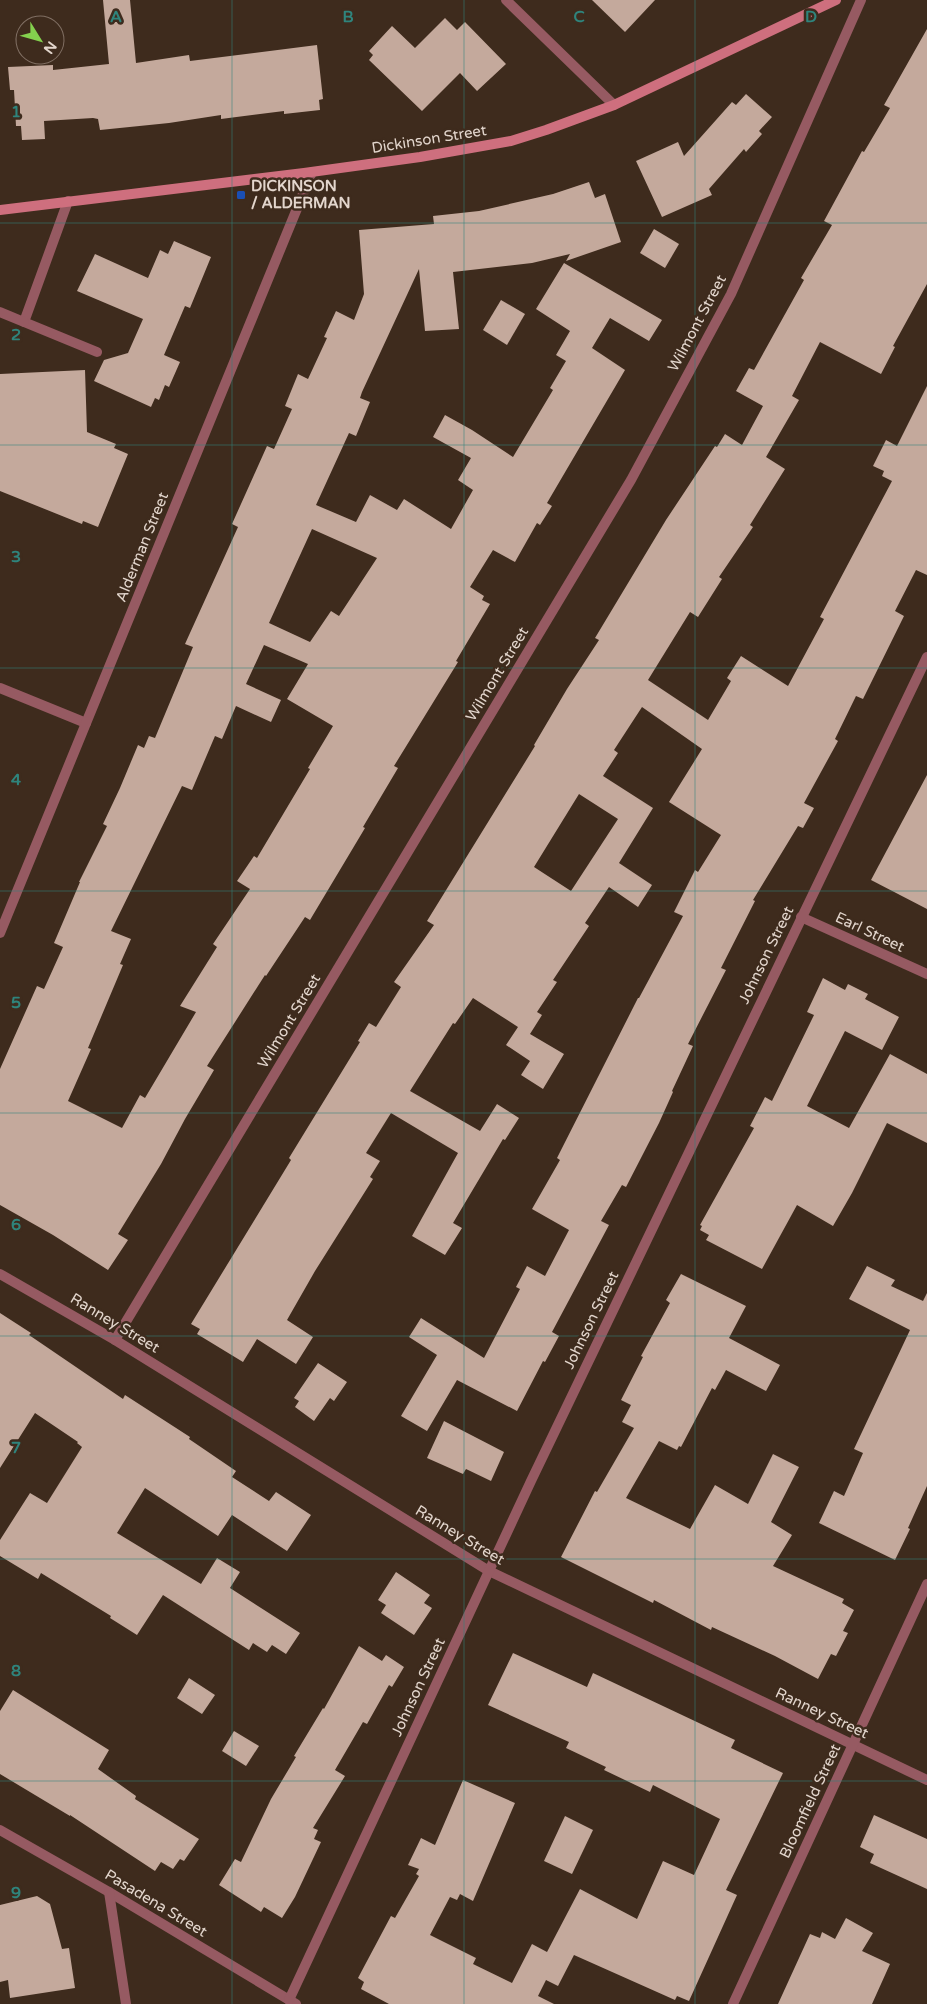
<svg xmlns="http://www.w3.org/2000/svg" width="927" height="2004" font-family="'Varela Round',sans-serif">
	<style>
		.building { fill: #c4a99c; fill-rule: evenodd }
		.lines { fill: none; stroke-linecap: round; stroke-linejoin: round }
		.lane { stroke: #965a62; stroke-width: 10 }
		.street { stroke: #965a62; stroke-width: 10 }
		.secondary { stroke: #ce6f7e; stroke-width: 10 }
		.grid { fill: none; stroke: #2f847c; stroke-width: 1; stroke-opacity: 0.55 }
		.transit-dot { fill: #1a4fb4; stroke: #3e2b1d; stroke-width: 2 }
		.labels { text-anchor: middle; stroke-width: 5; stroke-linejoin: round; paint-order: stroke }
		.street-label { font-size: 15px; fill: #e3d6cd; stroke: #3e2b1d }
		.poi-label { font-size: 15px; font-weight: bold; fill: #e3d6cd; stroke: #3e2b1d; text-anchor: start }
		.grid-label { font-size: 16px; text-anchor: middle; font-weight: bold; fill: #2f847c; stroke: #3e2b1d; stroke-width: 5; stroke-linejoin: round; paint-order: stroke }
	</style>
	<rect width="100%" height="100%" fill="#3e2b1d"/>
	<g class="building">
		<path d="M 103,0 L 130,0 L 136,63 L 189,55 L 190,61 L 317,45 L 323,99 L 319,100 L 320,110 L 284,114 L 284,111 L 221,119 L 221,115 L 169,123 L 100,130 L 98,119 L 93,118 L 44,121 L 45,139 L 22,140 L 21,126 L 16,126 L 14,90 L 10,90 L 8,67 L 53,65 L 53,70 L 109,64 Z"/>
		<path d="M 592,0 L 655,0 L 625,32 Z"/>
		<path d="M 445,18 L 457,30 L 465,22 L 506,64 L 477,91 L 460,73 L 422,111 L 369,60 L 373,55 L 369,51 L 392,26 L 415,48 Z"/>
		<path d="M 927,29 L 927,284 L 893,346 L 895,347 L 881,374 L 820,342 L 792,396 L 799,400 L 766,457 L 785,469 L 750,525 L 753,527 L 719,577 L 722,579 L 698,617 L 690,612 L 648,680 L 708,720 L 731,681 L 727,678 L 741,656 L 788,686 L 824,619 L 820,617 L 892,481 L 882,476 L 884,471 L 873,466 L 886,440 L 897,446 L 927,386 L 927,575 L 916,570 L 895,611 L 904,616 L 863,699 L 856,696 L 835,739 L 838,741 L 804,803 L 814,808 L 803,828 L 798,826 L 753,900 L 755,901 L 721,968 L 726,970 L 688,1044 L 693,1046 L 672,1091 L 673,1092 L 659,1123 L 626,1187 L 622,1185 L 601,1221 L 609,1225 L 552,1332 L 559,1336 L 545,1362 L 543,1361 L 517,1411 L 457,1380 L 427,1431 L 401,1416 L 437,1355 L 409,1337 L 421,1318 L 484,1358 L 520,1289 L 516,1287 L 527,1266 L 545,1276 L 569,1230 L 532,1209 L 560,1160 L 557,1158 L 638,998 L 639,998 L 683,916 L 674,912 L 695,870 L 698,872 L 721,835 L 669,802 L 702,749 L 642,707 L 614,750 L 618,753 L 603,776 L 653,808 L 619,863 L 652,885 L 638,907 L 609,887 L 585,923 L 589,926 L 553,980 L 557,982 L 537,1012 L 542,1015 L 530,1034 L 564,1054 L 543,1089 L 521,1075 L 530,1061 L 506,1045 L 518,1027 L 473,998 L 455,1024 L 453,1023 L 410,1091 L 480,1131 L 497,1104 L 519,1118 L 505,1140 L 503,1139 L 453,1223 L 462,1228 L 445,1255 L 412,1236 L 458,1153 L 391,1113 L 366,1153 L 380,1161 L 370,1177 L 373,1179 L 315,1271 L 287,1320 L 313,1337 L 296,1364 L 257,1339 L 243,1362 L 197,1334 L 200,1329 L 191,1324 L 291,1160 L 289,1158 L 360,1042 L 358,1041 L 369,1023 L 376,1027 L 401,987 L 394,982 L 434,925 L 427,921 L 535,746 L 534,745 L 567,689 L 599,640 L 595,638 L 666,520 L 715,446 L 717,447 L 725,434 L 742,445 L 763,406 L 736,391 L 749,368 L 754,370 L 804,280 L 801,278 L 832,225 L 824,221 L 862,151 L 864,152 L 890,108 L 884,105 ZM 579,794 L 618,819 L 571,891 L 534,867 Z"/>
		<path d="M 746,94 L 772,117 L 759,131 L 762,134 L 746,152 L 744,149 L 709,189 L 712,195 L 662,217 L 636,161 L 678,142 L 684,156 L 732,102 L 736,105 Z"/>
		<path d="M 589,182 L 595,198 L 605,194 L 621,242 L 566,261 L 570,254 L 532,263 L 453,272 L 459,329 L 425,331 L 419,269 L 362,392 L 360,398 L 370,402 L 356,436 L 349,433 L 316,505 L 356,522 L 370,495 L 397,510 L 404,499 L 451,529 L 473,490 L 458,480 L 471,458 L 433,437 L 445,415 L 472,430 L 513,457 L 553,390 L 550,388 L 566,361 L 556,355 L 570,331 L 536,309 L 564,263 L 662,320 L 649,341 L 610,318 L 592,348 L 625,370 L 547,503 L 552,506 L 540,525 L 537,523 L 515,562 L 493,550 L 470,587 L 484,596 L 482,600 L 490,604 L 456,661 L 458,662 L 394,766 L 398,768 L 363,827 L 365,828 L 310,920 L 305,917 L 266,976 L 265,975 L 207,1066 L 214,1070 L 185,1119 L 161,1164 L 118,1234 L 128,1240 L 108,1270 L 53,1235 L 0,1205 L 0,1069 L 37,986 L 44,989 L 63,947 L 54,943 L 80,882 L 79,882 L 107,826 L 103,824 L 120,788 L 138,745 L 144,748 L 149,736 L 155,738 L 193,647 L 185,644 L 238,527 L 232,524 L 267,446 L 274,449 L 292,409 L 285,406 L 298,374 L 308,379 L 327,338 L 324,337 L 336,311 L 354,320 L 364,294 L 359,230 L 434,224 L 433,216 L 479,211 L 553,194 ZM 312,529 L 377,558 L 339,616 L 331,611 L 310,642 L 269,623 ZM 264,645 L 308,664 L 287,699 L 333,726 L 308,768 L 310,769 L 257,858 L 254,856 L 237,881 L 250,889 L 213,944 L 217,947 L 180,1006 L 196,1012 L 145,1098 L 140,1095 L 122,1128 L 68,1101 L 91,1049 L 88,1048 L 123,965 L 120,964 L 131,939 L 111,931 L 182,786 L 192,790 L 215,736 L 222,739 L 236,706 L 271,722 L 281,700 L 246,684 Z"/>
		<path d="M 654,229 L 679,244 L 665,268 L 640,253 Z"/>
		<path d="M 174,241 L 211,257 L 190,308 L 185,306 L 164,355 L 180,362 L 169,387 L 165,385 L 159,400 L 155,398 L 151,407 L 94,381 L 104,360 L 128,353 L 143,319 L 77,291 L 95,254 L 148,278 L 160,250 L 168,254 Z"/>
		<path d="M 501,300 L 525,314 L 507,345 L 483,330 Z"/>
		<path d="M 85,370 L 87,432 L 116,444 L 114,448 L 128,454 L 98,527 L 83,521 L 82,524 L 0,491 L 0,374 Z"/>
		<path d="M 927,775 L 927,909 L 871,880 Z"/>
		<path d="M 823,978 L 845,990 L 848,984 L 868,994 L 865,999 L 899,1017 L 882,1050 L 845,1031 L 807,1106 L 849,1128 L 890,1054 L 927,1074 L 927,1143 L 887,1123 L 852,1193 L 833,1226 L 797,1205 L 762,1269 L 706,1240 L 709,1235 L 700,1230 L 702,1226 L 700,1225 L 754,1128 L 750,1126 L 765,1097 L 772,1101 L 814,1015 L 807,1012 Z"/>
		<path d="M 867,1266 L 895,1280 L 891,1286 L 923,1301 L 927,1293 L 927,1486 L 908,1528 L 910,1529 L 895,1560 L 819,1523 L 834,1491 L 844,1496 L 863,1453 L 854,1449 L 910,1330 L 849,1299 Z"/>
		<path d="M 681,1274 L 746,1306 L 729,1338 L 780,1365 L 766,1391 L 726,1370 L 715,1390 L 712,1388 L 681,1447 L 679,1446 L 677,1450 L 659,1441 L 626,1498 L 690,1529 L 715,1485 L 748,1504 L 773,1454 L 799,1467 L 771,1522 L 792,1535 L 773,1566 L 844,1599 L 842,1603 L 854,1610 L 843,1631 L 848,1633 L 836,1656 L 831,1654 L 818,1679 L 775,1656 L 712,1627 L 711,1630 L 654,1600 L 653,1603 L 561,1557 L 595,1491 L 597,1492 L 634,1428 L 622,1422 L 631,1405 L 621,1400 L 643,1357 L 641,1356 L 670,1303 L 666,1300 Z"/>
		<path d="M 0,1313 L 31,1333 L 29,1335 L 123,1399 L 125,1395 L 190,1437 L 189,1439 L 236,1471 L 232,1477 L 269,1501 L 276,1492 L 311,1515 L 287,1551 L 232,1515 L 218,1536 L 145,1488 L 117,1533 L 201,1584 L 217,1558 L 240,1572 L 230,1588 L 300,1633 L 286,1654 L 272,1645 L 267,1652 L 253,1643 L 249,1650 L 163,1595 L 137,1635 L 110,1618 L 111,1616 L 41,1573 L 38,1579 L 0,1556 L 0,1540 L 30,1493 L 47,1503 L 82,1447 L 77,1443 L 78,1442 L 35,1413 L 0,1468 Z"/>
		<path d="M 318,1363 L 347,1382 L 334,1401 L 330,1398 L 314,1421 L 295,1407 L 299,1401 L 294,1398 Z"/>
		<path d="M 444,1421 L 504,1452 L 491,1481 L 466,1469 L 463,1474 L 427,1458 Z"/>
		<path d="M 396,1572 L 430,1595 L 424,1603 L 432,1608 L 414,1635 L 381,1613 L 386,1605 L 378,1600 Z"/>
		<path d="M 359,1646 L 382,1661 L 386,1655 L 404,1667 L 392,1687 L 389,1685 L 367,1724 L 363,1722 L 335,1770 L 345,1776 L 313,1828 L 318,1830 L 314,1839 L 321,1842 L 295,1897 L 282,1918 L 264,1907 L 261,1912 L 219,1885 L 235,1859 L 241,1862 L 271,1799 L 296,1757 L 294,1756 L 323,1708 L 324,1709 Z"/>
		<path d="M 513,1653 L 587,1687 L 593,1673 L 735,1740 L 731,1748 L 783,1773 L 726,1890 L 737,1895 L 689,2001 L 677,1996 L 675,2000 L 574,1955 L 558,1986 L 546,1980 L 538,1996 L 554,2004 L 389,2004 L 361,1989 L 364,1982 L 358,1978 L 391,1916 L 395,1918 L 419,1876 L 416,1874 L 419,1869 L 408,1865 L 421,1838 L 435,1845 L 463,1780 L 515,1803 L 473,1901 L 460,1894 L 457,1900 L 450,1897 L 430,1935 L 476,1958 L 473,1964 L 512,1983 L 532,1944 L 547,1952 L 580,1889 L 637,1919 L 663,1861 L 694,1875 L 720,1819 L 653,1785 L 650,1792 L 604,1770 L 606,1767 L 566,1748 L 569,1742 L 488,1705 Z"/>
		<path d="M 189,1678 L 215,1695 L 202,1714 L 177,1698 Z"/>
		<path d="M 13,1690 L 109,1750 L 98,1769 L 136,1796 L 135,1799 L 199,1839 L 184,1861 L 180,1859 L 173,1869 L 161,1862 L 155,1871 L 70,1815 L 70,1816 L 0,1774 L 0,1711 Z"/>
		<path d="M 234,1731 L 259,1746 L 246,1766 L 222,1751 Z"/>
		<path d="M 874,1815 L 927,1839 L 927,1889 L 870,1863 L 874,1854 L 860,1847 Z"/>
		<path d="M 565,1816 L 593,1830 L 572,1874 L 544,1861 Z"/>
		<path d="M 37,1896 L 50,1904 L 62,1949 L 69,1948 L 75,1988 L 10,1998 L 8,1980 L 0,1982 L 0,1905 Z"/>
		<path d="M 846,1918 L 873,1933 L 862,1951 L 890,1964 L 872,2004 L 778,2004 L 810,1934 L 820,1938 L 822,1932 L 835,1939 Z"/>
	</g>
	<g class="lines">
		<g class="lane">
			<path d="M 68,201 L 24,322 L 97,352"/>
			<path d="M 0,312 L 24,322"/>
			<path d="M 0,688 L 86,723"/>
		</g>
		<g class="street">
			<path d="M 506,0 L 614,105"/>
			<path d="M 801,917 L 927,974"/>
			<path d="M 0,933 L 312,172"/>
			<path d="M 0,1274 L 115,1340 L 489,1571 L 927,1780"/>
			<path d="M 115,1340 L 631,480 L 731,294 L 861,0"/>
			<path d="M 0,1830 L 109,1892 L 296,2004"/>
			<path d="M 109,1892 L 126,2004"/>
			<path d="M 289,2000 L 531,1481 L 927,657"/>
			<path d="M 733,2004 L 927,1584"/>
		</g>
		<path class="secondary" d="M 0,210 L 304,173 L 420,157 L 511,141 L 546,130 L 614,105 L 836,0"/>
	</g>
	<path class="grid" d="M 232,0 L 232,2004M 464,0 L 464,2004M 695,0 L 695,2004M 0,223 L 927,223M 0,445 L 927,445M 0,668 L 927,668M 0,891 L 927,891M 0,1113 L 927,1113M 0,1336 L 927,1336M 0,1559 L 927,1559M 0,1781 L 927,1781"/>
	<rect class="transit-dot" x="236" y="190" width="10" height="10" rx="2.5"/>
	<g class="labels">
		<g class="street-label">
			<text transform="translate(429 139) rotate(-9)" y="5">Dickinson Street</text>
			<text transform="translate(697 323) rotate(-62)" y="5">Wilmont Street</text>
			<text transform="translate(142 547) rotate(-68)" y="5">Alderman Street</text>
			<text transform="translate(497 674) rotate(-59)" y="5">Wilmont Street</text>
			<text transform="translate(870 932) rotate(25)" y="5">Earl Street</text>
			<text transform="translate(766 955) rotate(-64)" y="5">Johnson Street</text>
			<text transform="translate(289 1021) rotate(-59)" y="5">Wilmont Street</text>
			<text transform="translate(591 1320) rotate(-64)" y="5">Johnson Street</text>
			<text transform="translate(115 1323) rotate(31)" y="5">Ranney Street</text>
			<text transform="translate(460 1535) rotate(31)" y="5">Ranney Street</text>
			<text transform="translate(418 1687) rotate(-65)" y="5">Johnson Street</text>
			<text transform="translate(822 1713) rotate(25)" y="5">Ranney Street</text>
			<text transform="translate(810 1801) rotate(-65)" y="5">Bloomfield Street</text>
			<text transform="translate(156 1903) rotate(31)" y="5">Pasadena Street</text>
		</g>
		<g class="poi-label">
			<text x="251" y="191">DICKINSON<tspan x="251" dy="17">/ ALDERMAN</tspan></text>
		</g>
	</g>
	<g class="grid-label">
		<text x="116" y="22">A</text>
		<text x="348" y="22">B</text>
		<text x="579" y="22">C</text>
		<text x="811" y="22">D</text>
		<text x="16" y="117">1</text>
		<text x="16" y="340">2</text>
		<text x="16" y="562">3</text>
		<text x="16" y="785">4</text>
		<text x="16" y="1008">5</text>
		<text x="16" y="1230">6</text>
		<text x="16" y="1453">7</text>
		<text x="16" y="1676">8</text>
		<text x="16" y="1898">9</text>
	</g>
	<g transform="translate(40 40) rotate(127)"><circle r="24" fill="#3e2b1d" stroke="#806f63"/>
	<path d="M0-4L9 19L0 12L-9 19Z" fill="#84d04e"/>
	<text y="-8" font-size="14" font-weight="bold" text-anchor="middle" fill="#e3d6cd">N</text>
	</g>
</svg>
